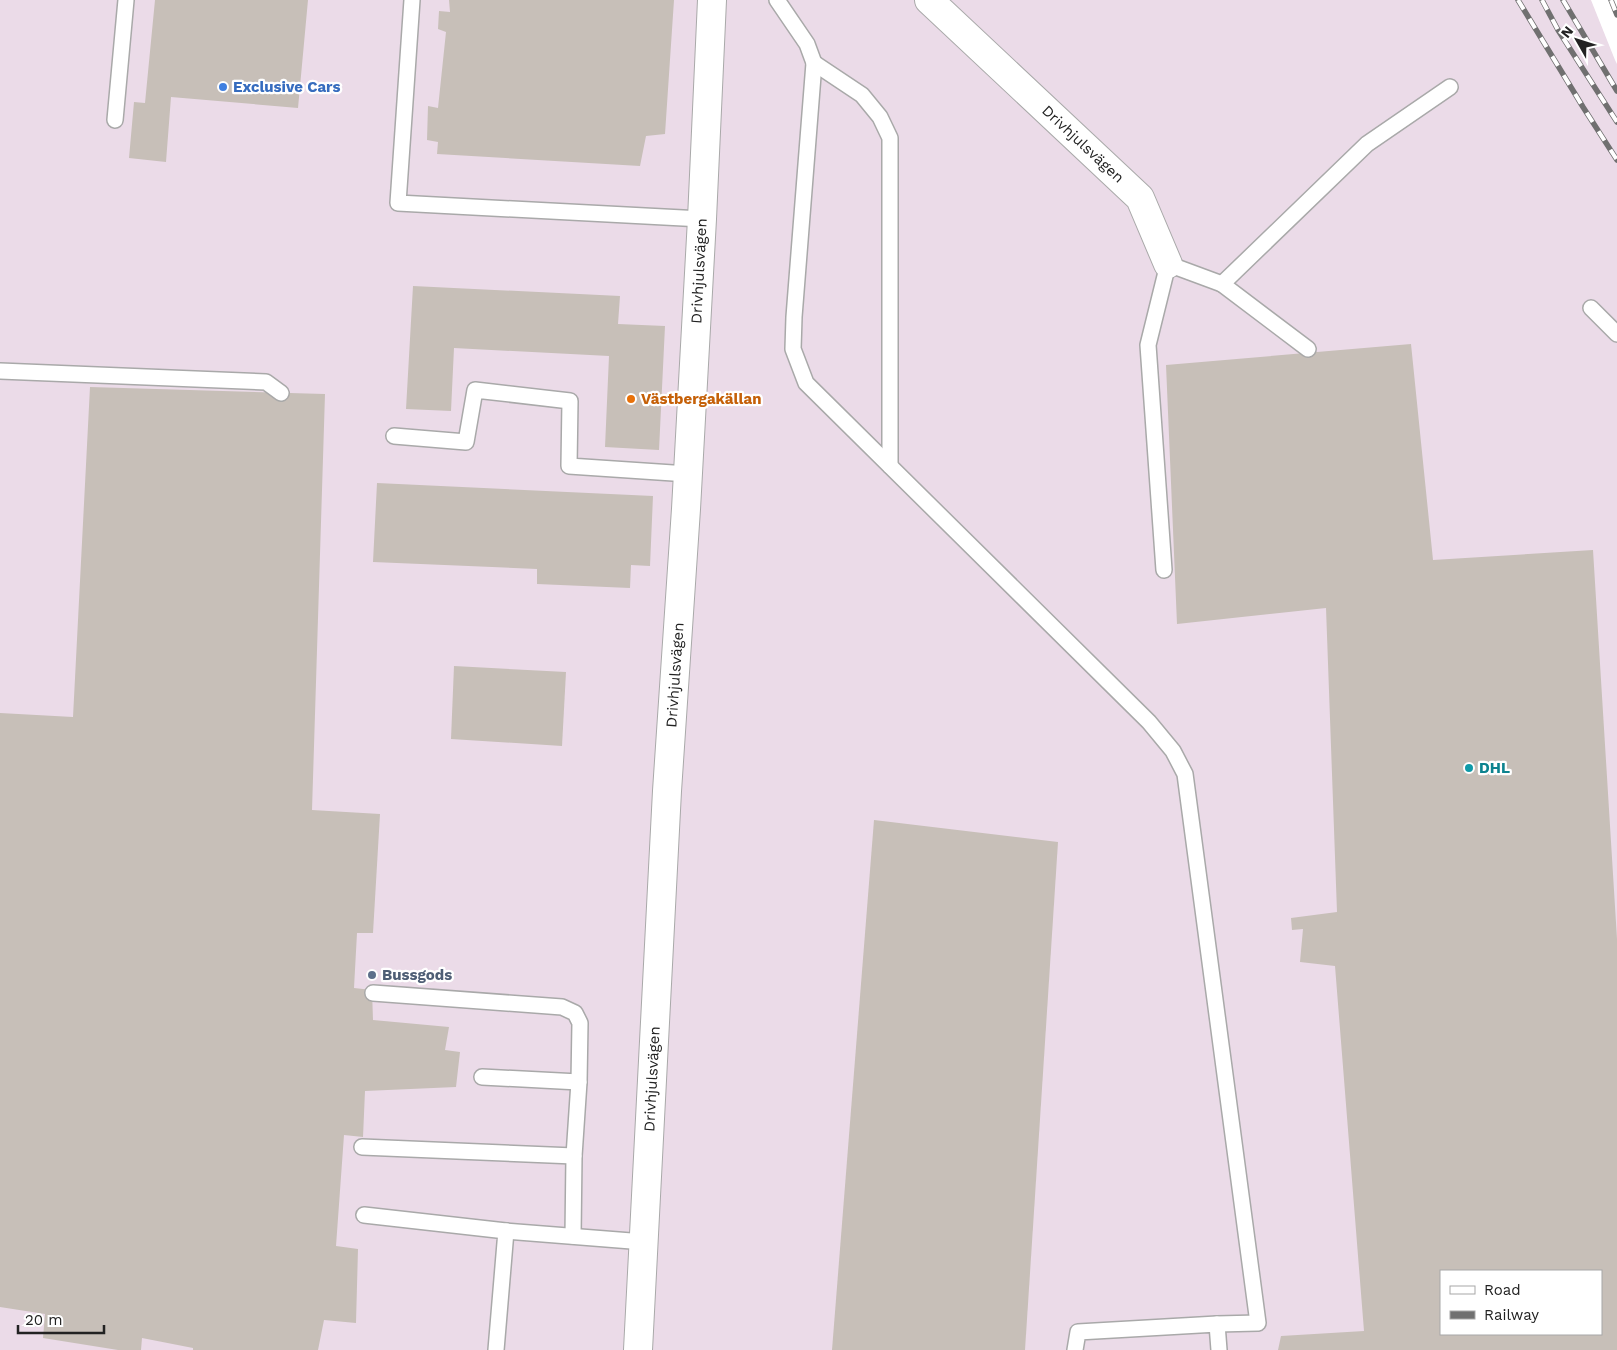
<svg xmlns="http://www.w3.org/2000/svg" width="1617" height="1350" font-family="'Work Sans',sans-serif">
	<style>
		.industrial { fill: #ebdbe8; fill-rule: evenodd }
		.pier { fill: #fff }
		.building { fill: #c7bfb8; fill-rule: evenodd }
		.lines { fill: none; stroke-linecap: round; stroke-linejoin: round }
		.service-casing { stroke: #a9a9a9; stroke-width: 18 }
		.minor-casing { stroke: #a9a9a9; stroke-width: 30 }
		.service { stroke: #fff; stroke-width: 15 }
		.minor { stroke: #fff; stroke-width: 28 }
		.rail-casing { stroke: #707070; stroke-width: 5.5 }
		.rail { stroke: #fff; stroke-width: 4; stroke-dasharray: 11; stroke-linecap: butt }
		.shop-dot { fill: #3f7fe0; stroke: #fff; stroke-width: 2 }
		.food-dot { fill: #e8710a; stroke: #fff; stroke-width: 2 }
		.culture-dot { fill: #0f9aa8; stroke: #fff; stroke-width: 2 }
		.service-dot { fill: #5c6f8a; stroke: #fff; stroke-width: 2 }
		.labels { text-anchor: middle; stroke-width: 4.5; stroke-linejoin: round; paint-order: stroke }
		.shop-label { font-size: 15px; font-weight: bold; fill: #366cbe; stroke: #fff; text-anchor: start }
		.street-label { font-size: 15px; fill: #222; stroke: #fff }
		.food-label { font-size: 15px; font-weight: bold; fill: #c56008; stroke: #fff; text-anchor: start }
		.culture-label { font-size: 15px; font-weight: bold; fill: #0d838f; stroke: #fff; text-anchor: start }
		.service-label { font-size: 15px; font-weight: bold; fill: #4e5e75; stroke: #fff; text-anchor: start }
	</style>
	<rect width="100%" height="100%" fill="#f2efe9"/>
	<path class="industrial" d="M 0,0 L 1617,0 L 1617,1350 L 0,1350 ZM 1441,1271 L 1601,1271 L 1601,1334 L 1441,1334 Z"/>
	<path class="pier" d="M 1591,0 L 1617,0 L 1617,64 L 1615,60 Z"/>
	<g class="building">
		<path d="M 155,0 L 308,0 L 298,108 L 171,97 L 166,162 L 129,158 L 134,102 L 145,103 Z"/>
		<path d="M 449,0 L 674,0 L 665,134 L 646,136 L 640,166 L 437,154 L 438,142 L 427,140 L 428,106 L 438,108 L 446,32 L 438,29 L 439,11 L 450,12 Z"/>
		<path d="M 413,286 L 620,296 L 618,324 L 665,326 L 659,450 L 605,447 L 609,356 L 454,348 L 451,411 L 406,409 Z"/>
		<path d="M 1411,344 L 1433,560 L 1593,550 L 1617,939 L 1617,1350 L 1278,1350 L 1281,1336 L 1364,1331 L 1335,966 L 1300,962 L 1303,929 L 1292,930 L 1291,918 L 1337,912 L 1326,608 L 1177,624 L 1166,365 ZM 1441,1271 L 1601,1271 L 1601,1334 L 1441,1334 Z"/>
		<path d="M 90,387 L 325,394 L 312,810 L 380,814 L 373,933 L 357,933 L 354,988 L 372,990 L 373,1020 L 449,1027 L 445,1050 L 460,1052 L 456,1087 L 365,1091 L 363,1137 L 344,1135 L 336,1246 L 358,1249 L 356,1323 L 324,1320 L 318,1350 L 193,1350 L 193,1348 L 142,1338 L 141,1350 L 118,1350 L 43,1338 L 45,1314 L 0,1307 L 0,713 L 73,717 Z"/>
		<path d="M 377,483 L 653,496 L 650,566 L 631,565 L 630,588 L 537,584 L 537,569 L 373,562 Z"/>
		<path d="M 454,666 L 566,672 L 562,746 L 451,739 Z"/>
		<path d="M 874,820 L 1058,842 L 1025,1350 L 832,1350 Z"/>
	</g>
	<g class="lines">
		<defs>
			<g id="service">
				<path d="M 412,0 L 398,203 L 702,219"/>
				<path d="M 777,0 L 807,44 L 814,63 L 794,317 L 793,349 L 806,383 L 1149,722 L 1173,751 L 1185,774 L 1258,1323 L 1217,1324"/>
				<path d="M 814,63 L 862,95 L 880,117 L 890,138 L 890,466"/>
				<path d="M 115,120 L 126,0"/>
				<path d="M 1222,284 L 1308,349"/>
				<path d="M 1591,308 L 1617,334"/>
				<path d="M 0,371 L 266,382 L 281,393"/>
				<path d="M 394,436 L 466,442 L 475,390 L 570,401 L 569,466 L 688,474"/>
				<path d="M 1164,570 L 1148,345 L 1168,264 L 1222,284 L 1367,144 L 1450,87"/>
				<path d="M 373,993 L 562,1007 L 575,1013 L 580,1023 L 579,1082 L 574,1156 L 573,1236"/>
				<path d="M 482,1077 L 579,1082"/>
				<path d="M 362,1147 L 574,1156"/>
				<path d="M 364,1215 L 506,1231 L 496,1350"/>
				<path d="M 506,1231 L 644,1242"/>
				<path d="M 1075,1350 L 1078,1332 L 1217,1324 L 1219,1350"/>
			</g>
			<g id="minor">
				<path d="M 929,0 L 1140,198 L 1168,264"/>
				<path d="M 638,1350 L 667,791 L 686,509 L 702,219 L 712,0"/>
			</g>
		</defs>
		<use href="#service" class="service-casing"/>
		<use href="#minor" class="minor-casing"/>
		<use href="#service" class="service"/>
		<use href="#minor" class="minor"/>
		<defs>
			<g id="rail">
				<path d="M 1518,0 L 1583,107 L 1617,160"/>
				<path d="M 1542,0 L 1558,30 L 1617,122"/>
				<path d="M 1563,0 L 1617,91"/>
				<path d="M 1611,0 L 1617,15"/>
			</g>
		</defs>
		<use href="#rail" class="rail-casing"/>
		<use href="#rail" class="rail"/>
	</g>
	<circle class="shop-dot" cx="223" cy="87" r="5"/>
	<circle class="food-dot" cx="631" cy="399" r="5"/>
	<circle class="culture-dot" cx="1469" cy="768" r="5"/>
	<circle class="service-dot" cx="372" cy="975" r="5"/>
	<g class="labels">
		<g class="shop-label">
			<text x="233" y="92">Exclusive Cars</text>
		</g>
		<g class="street-label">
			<text transform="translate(1083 144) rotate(43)" y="5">Drivhjulsvägen</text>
			<text transform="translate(699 271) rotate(-87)" y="5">Drivhjulsvägen</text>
			<text transform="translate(675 675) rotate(-86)" y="5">Drivhjulsvägen</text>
			<text transform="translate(652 1079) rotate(-87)" y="5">Drivhjulsvägen</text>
		</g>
		<g class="food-label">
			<text x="641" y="404">Västbergakällan</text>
		</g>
		<g class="culture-label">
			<text x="1479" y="773">DHL</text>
		</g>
		<g class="service-label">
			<text x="382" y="980">Bussgods</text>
		</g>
	</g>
	<rect x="1440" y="1270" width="162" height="65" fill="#ffffff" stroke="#a7a7a7"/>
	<rect x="1450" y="1286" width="25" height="8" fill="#ffffff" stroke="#a7a7a7"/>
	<text x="1484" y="1295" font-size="15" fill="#222222">Road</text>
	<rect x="1450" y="1311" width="25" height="8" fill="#707070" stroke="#a7a7a7"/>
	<text x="1484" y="1320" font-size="15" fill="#222222">Railway</text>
	<g transform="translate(1577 40) rotate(309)" stroke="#ffffff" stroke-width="4" paint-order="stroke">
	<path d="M0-4L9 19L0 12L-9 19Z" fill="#222222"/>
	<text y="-8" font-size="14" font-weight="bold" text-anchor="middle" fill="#222222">N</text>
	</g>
	<path d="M18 1325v8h86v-8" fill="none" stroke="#222222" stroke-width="2.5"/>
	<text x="25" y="1325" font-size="15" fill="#222222" stroke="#ffffff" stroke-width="4" paint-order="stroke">20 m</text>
</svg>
